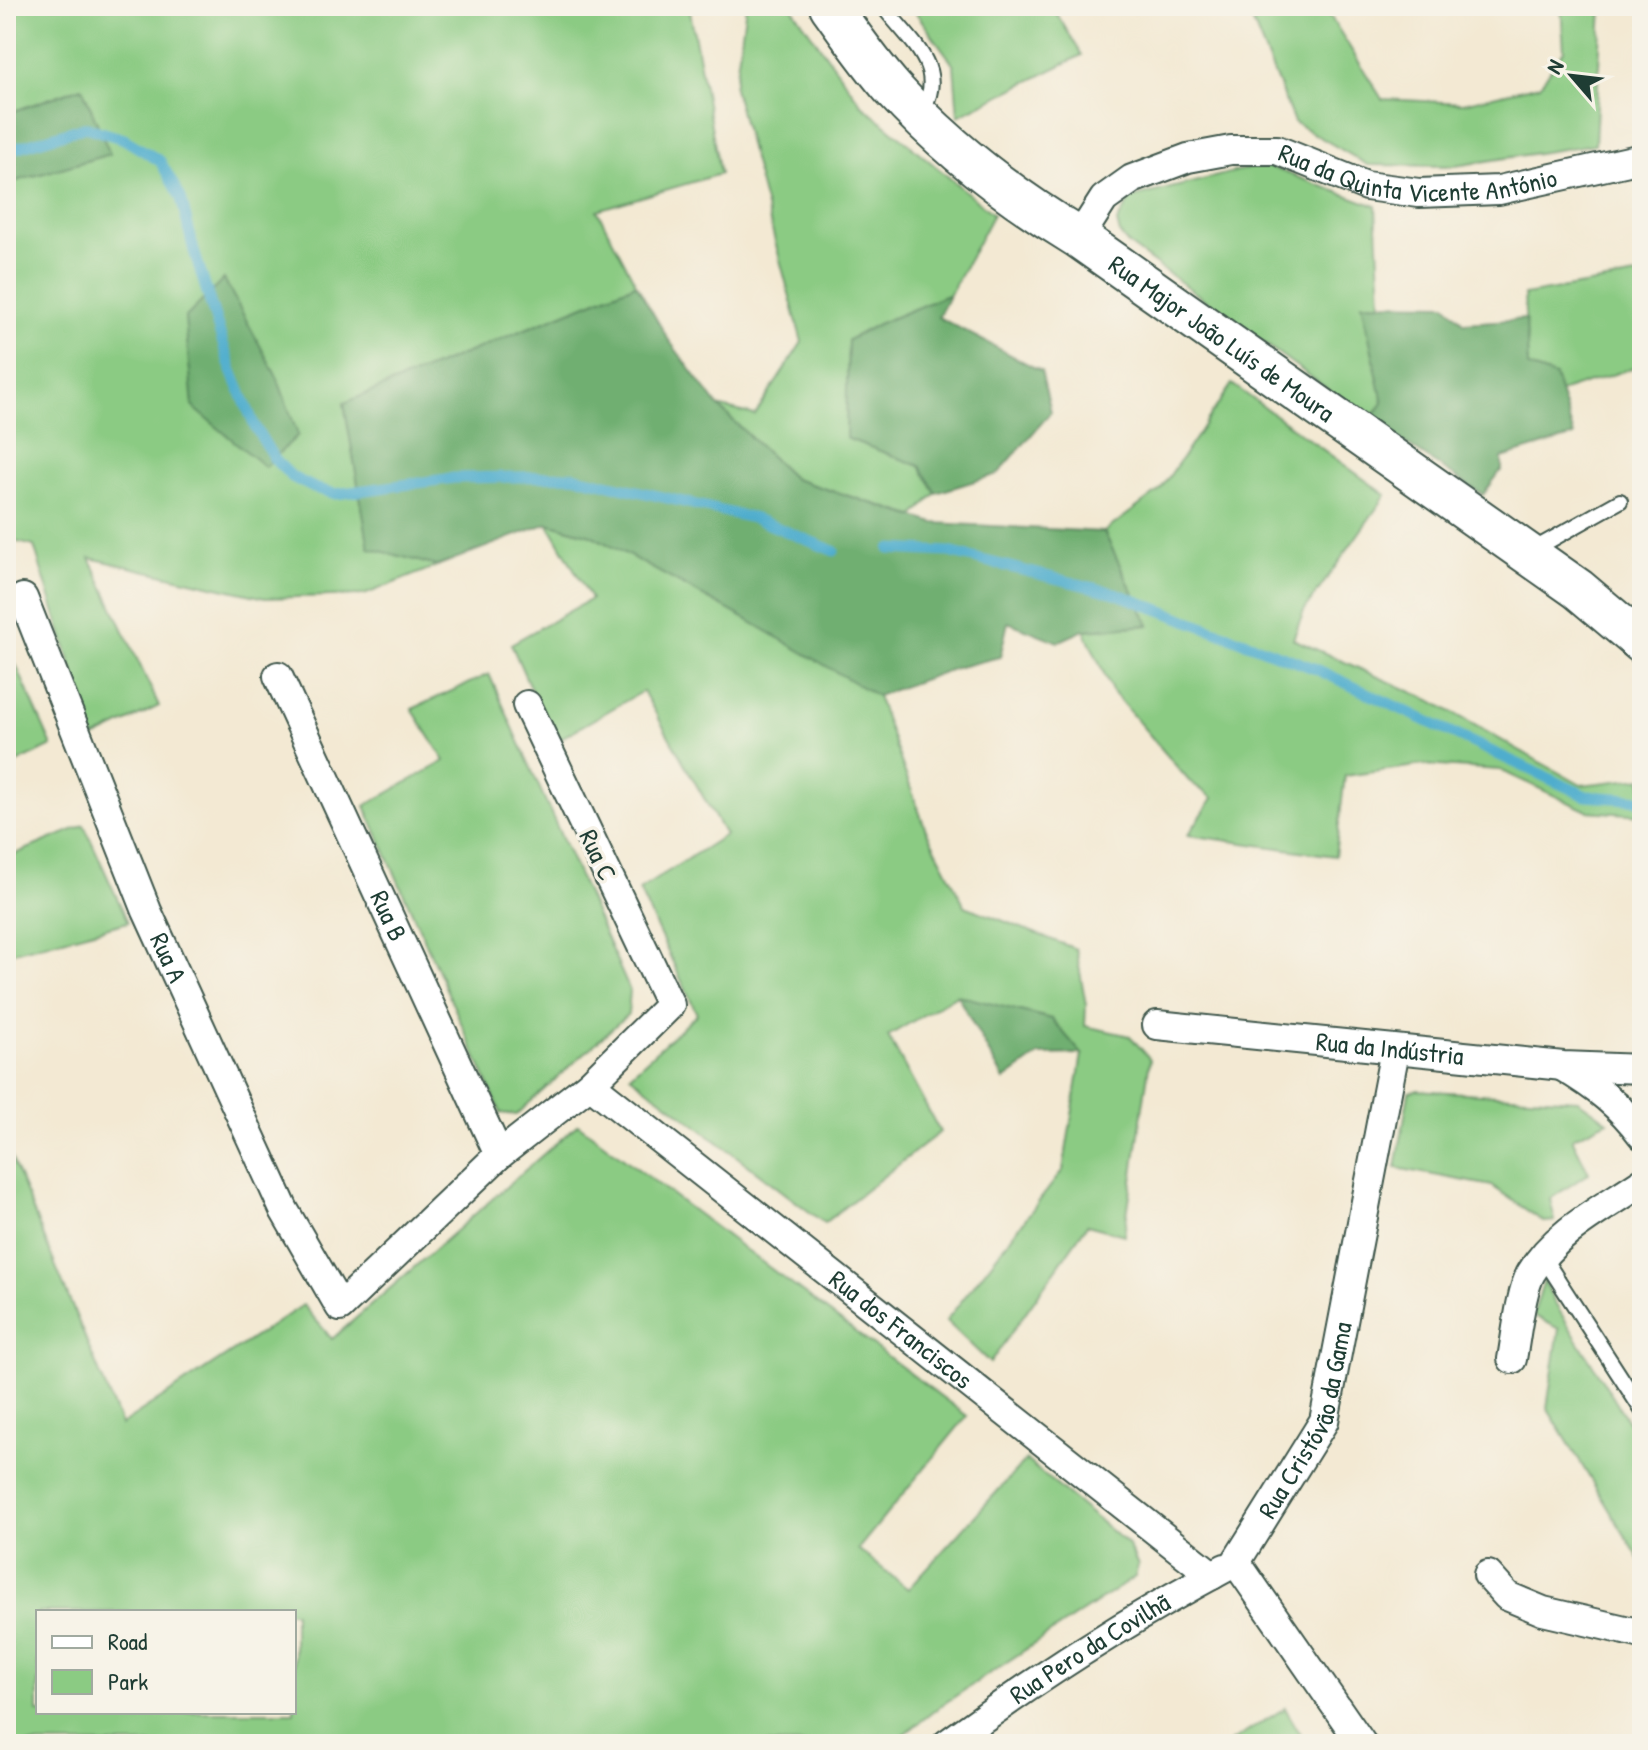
<svg xmlns="http://www.w3.org/2000/svg" width="1648" height="1750" font-family="'Patrick Hand',sans-serif">
	<style>
		.green { fill: #8bcb83; stroke: #55845c; stroke-width: 2; fill-rule: evenodd }
		.forest { fill: #70af71; stroke: #487652; stroke-width: 2 }
		.lines { fill: none; stroke-linecap: round; stroke-linejoin: round }
		.stream { stroke: #4fadcd; stroke-width: 11 }
		.lane-casing { stroke: #3f574c; stroke-width: 18 }
		.street-casing { stroke: #3f574c; stroke-width: 32 }
		.secondary-casing { stroke: #3f574c; stroke-width: 44 }
		.lane { stroke: #fff; stroke-width: 14 }
		.street { stroke: #fff; stroke-width: 28 }
		.secondary { stroke: #fff; stroke-width: 40 }
		.labels { text-anchor: middle; stroke-width: 7; stroke-linejoin: round; paint-order: stroke }
		.street-label { font-size: 26px; fill: #1f3d34; stroke: #f7f3e8 }
	</style>
	<rect width="100%" height="100%" fill="#f7f3e8"/>
	<filter id="ink" filterUnits="userSpaceOnUse"><feTurbulence type="fractalNoise" baseFrequency=".0125" numOctaves="2"/><feDisplacementMap in="SourceGraphic" scale="16" xChannelSelector="R" yChannelSelector="G"/><feConvolveMatrix kernelMatrix="1 2 1 2 8 2 1 2 1" color-interpolation-filters="sRGB"/></filter>
	<filter id="wash" filterUnits="userSpaceOnUse"><feTurbulence type="fractalNoise" baseFrequency=".006" numOctaves="4" result="noise"/><feDisplacementMap in="SourceGraphic" scale="32" xChannelSelector="R" yChannelSelector="G"/><feGaussianBlur stdDeviation="1.8" result="paint"/><feColorMatrix in="noise" values="0 0 0 0 0 0 0 0 0 0 0 0 0 0 0 0 0 1.4 0 .05"/><feComposite in="paint" operator="in"/></filter>
	<g filter="url(#wash)">
		<rect width="100%" height="100%" fill="#f3e9d3"/>
		<g class="green">
			<path d="M 6,6 L 689,6 L 720,174 L 597,210 L 636,284 L 344,403 L 369,547 L 437,566 L 364,595 L 265,598 L 90,558 L 159,706 L 94,738 L 34,546 L 6,539 L 6,184 L 109,154 L 82,87 L 6,114 Z"/>
			<path d="M 746,6 L 791,6 L 862,105 L 993,214 L 950,294 L 878,324 L 848,340 L 846,438 L 920,466 L 936,493 L 914,516 L 794,479 L 718,406 L 755,415 L 802,342 L 734,88 Z"/>
			<path d="M 911,6 L 1052,6 L 1082,55 L 958,116 L 954,65 Z"/>
			<path d="M 1246,6 L 1324,6 L 1382,99 L 1463,103 L 1540,85 L 1564,50 L 1561,6 L 1602,6 L 1595,144 L 1455,166 L 1368,165 L 1294,122 Z"/>
			<path d="M 1270,167 L 1376,206 L 1381,303 L 1363,304 L 1383,403 L 1370,420 L 1128,244 L 1120,234 L 1117,222 L 1131,198 L 1249,168 Z"/>
			<path d="M 1642,275 L 1642,365 L 1560,392 L 1552,375 L 1528,367 L 1524,295 Z"/>
			<path d="M 1232,384 L 1386,495 L 1304,611 L 1293,639 L 1430,700 L 1581,785 L 1642,778 L 1642,815 L 1587,811 L 1500,770 L 1423,765 L 1345,776 L 1335,856 L 1188,835 L 1213,798 L 1189,781 L 1112,691 L 1084,630 L 1148,625 L 1104,532 L 1160,490 Z"/>
			<path d="M 548,523 L 592,535 L 755,624 L 877,696 L 926,830 L 965,906 L 1076,949 L 1086,1005 L 1085,1026 L 1130,1036 L 1150,1059 L 1124,1235 L 1087,1225 L 990,1363 L 946,1321 L 1063,1170 L 1082,1054 L 957,995 L 888,1036 L 940,1132 L 824,1223 L 630,1075 L 697,1014 L 639,890 L 725,835 L 643,691 L 554,742 L 511,644 L 591,599 Z"/>
			<path d="M 16,665 L 52,746 L 6,768 L 6,669 Z"/>
			<path d="M 489,674 L 630,991 L 628,1014 L 516,1115 L 501,1113 L 365,806 L 445,761 L 412,709 Z"/>
			<path d="M 84,825 L 128,922 L 6,954 L 6,858 Z"/>
			<path d="M 1416,1090 L 1578,1100 L 1608,1121 L 1572,1138 L 1589,1173 L 1550,1199 L 1555,1221 L 1544,1222 L 1492,1186 L 1396,1168 L 1409,1092 Z"/>
			<path d="M 578,1124 L 967,1416 L 858,1549 L 908,1589 L 1026,1460 L 1127,1544 L 1138,1565 L 1135,1577 L 939,1707 L 892,1744 L 6,1744 L 6,1145 L 121,1425 L 303,1305 L 332,1339 ZM 38,1612 L 294,1612 L 294,1712 L 38,1712 Z"/>
			<path d="M 1544,1281 L 1554,1302 L 1642,1444 L 1642,1563 L 1547,1408 L 1559,1329 L 1533,1315 Z"/>
			<path d="M 1285,1708 L 1306,1744 L 1228,1744 Z"/>
		</g>
		<g class="forest">
			<path d="M 82,87 L 110,154 L 6,184 L 6,114 Z"/>
			<path d="M 224,279 L 277,377 L 298,435 L 265,467 L 193,407 L 185,318 Z"/>
			<path d="M 636,284 L 668,339 L 718,406 L 794,479 L 934,523 L 1104,532 L 1149,625 L 1084,630 L 1058,642 L 1008,622 L 1000,657 L 955,668 L 877,696 L 755,624 L 591,535 L 548,523 L 437,566 L 369,548 L 344,403 Z"/>
			<path d="M 950,294 L 938,317 L 1041,371 L 1051,412 L 998,474 L 936,493 L 920,466 L 846,438 L 848,340 L 878,324 Z"/>
			<path d="M 1362,303 L 1446,304 L 1464,323 L 1526,319 L 1528,367 L 1555,376 L 1574,436 L 1502,458 L 1502,469 L 1483,495 L 1370,420 L 1383,403 Z"/>
			<path d="M 957,995 L 1052,1019 L 1082,1054 L 1039,1055 L 1004,1080 Z"/>
		</g>
		<g class="lines">
			<g class="stream">
				<path d="M 6,151 L 85,127 L 124,139 L 160,161 L 181,198 L 194,251 L 230,366 L 255,427 L 275,460 L 292,477 L 314,488 L 336,494 L 454,478 L 573,476 L 756,519 L 834,551"/>
				<path d="M 890,549 L 949,552 L 1115,593 L 1316,669 L 1586,796 L 1642,800"/>
			</g>
		</g>
	</g>
	<g filter="url(#ink)">
		<g class="lines">
			<defs>
				<g id="lane">
					<path d="M 883,6 C 908,40 950,68 921,112"/>
					<path d="M 1531,551 L 1620,501"/>
					<path d="M 1543,1257 L 1642,1410"/>
				</g>
				<g id="street">
					<path id="s1" d="M 1079,238 L 1104,199 L 1132,179 L 1188,158 L 1231,150 L 1277,150 L 1366,186 L 1419,193 L 1499,190 L 1642,158"/>
					<path id="s2" d="M 23,598 L 147,911 L 284,1210 L 340,1307 L 499,1155 L 590,1084 L 670,1005 L 527,705"/>
					<path id="s3" d="M 278,676 L 499,1155"/>
					<path id="s4" d="M 1157,1025 L 1563,1066 L 1642,1069"/>
					<path d="M 1563,1067 C 1595,1086 1620,1105 1642,1135"/>
					<path id="s5" d="M 590,1084 L 1212,1575"/>
					<path d="M 1512,1359 C 1516,1337 1521,1290 1531,1273 C 1555,1232 1604,1208 1642,1182"/>
					<path d="M 1488,1575 L 1507,1596 L 1543,1611 L 1642,1634"/>
					<path id="s6" d="M 947,1744 C 1036,1679 1128,1620 1225,1568"/>
					<path id="s7" d="M 1362,1744 L 1236,1562 L 1324,1421 L 1395,1050"/>
				</g>
				<g id="secondary">
					<path id="s8" d="M 830,6 C 850,34 870,63 893,89 C 946,147 1011,197 1079,238 L 1578,589 L 1642,643"/>
				</g>
			</defs>
			<use href="#lane" class="lane-casing"/>
			<use href="#street" class="street-casing"/>
			<use href="#secondary" class="secondary-casing"/>
			<use href="#lane" class="lane"/>
			<use href="#street" class="street"/>
			<use href="#secondary" class="secondary"/>
		</g>
	</g>
	<g class="labels">
		<g class="street-label">
			<text dy="9" stroke="none"><textPath href="#s1" startOffset="376">Rua da Quinta Vicente António</textPath></text>
			<text dy="9" stroke="none"><textPath href="#s8" startOffset="518">Rua Major João Luís de Moura</textPath></text>
			<text transform="translate(598 855) rotate(65)" y="9">Rua C</text>
			<text dy="9" stroke="none"><textPath href="#s3" startOffset="264">Rua B</textPath></text>
			<text dy="9" stroke="none"><textPath href="#s2" startOffset="388">Rua A</textPath></text>
			<text dy="9" stroke="none"><textPath href="#s4" startOffset="234">Rua da Indústria</textPath></text>
			<text dy="9" stroke="none"><textPath href="#s5" startOffset="396">Rua dos Franciscos</textPath></text>
			<text dy="9" stroke="none"><textPath href="#s7" startOffset="382">Rua Cristóvão da Gama</textPath></text>
			<text dy="9" stroke="none"><textPath href="#s6" startOffset="172">Rua Pero da Covilhã</textPath></text>
		</g>
	</g>
	<rect width="1648" height="1750" fill="none" stroke="#f7f3e8" stroke-width="32"/>
	<rect x="36" y="1610" width="260" height="104" fill="#f7f3e8" stroke="#a1aaa0" stroke-width="2"/>
	<rect x="52" y="1636" width="40" height="12" fill="#ffffff" stroke="#a1aaa0" stroke-width="2"/>
	<text x="108" y="1650" font-size="24" fill="#1f3d34">Road</text>
	<rect x="52" y="1670" width="40" height="24" fill="#8bcb83" stroke="#a1aaa0" stroke-width="2"/>
	<text x="108" y="1690" font-size="24" fill="#1f3d34">Park</text>
	<g transform="translate(1572 76) rotate(298)" stroke="#f7f3e8" stroke-width="6" paint-order="stroke">
	<path d="M0-6L14 30L0 20L-14 30Z" fill="#1f3d34"/>
	<text y="-12" font-size="22" font-weight="bold" text-anchor="middle" fill="#1f3d34">N</text>
	</g>
</svg>
